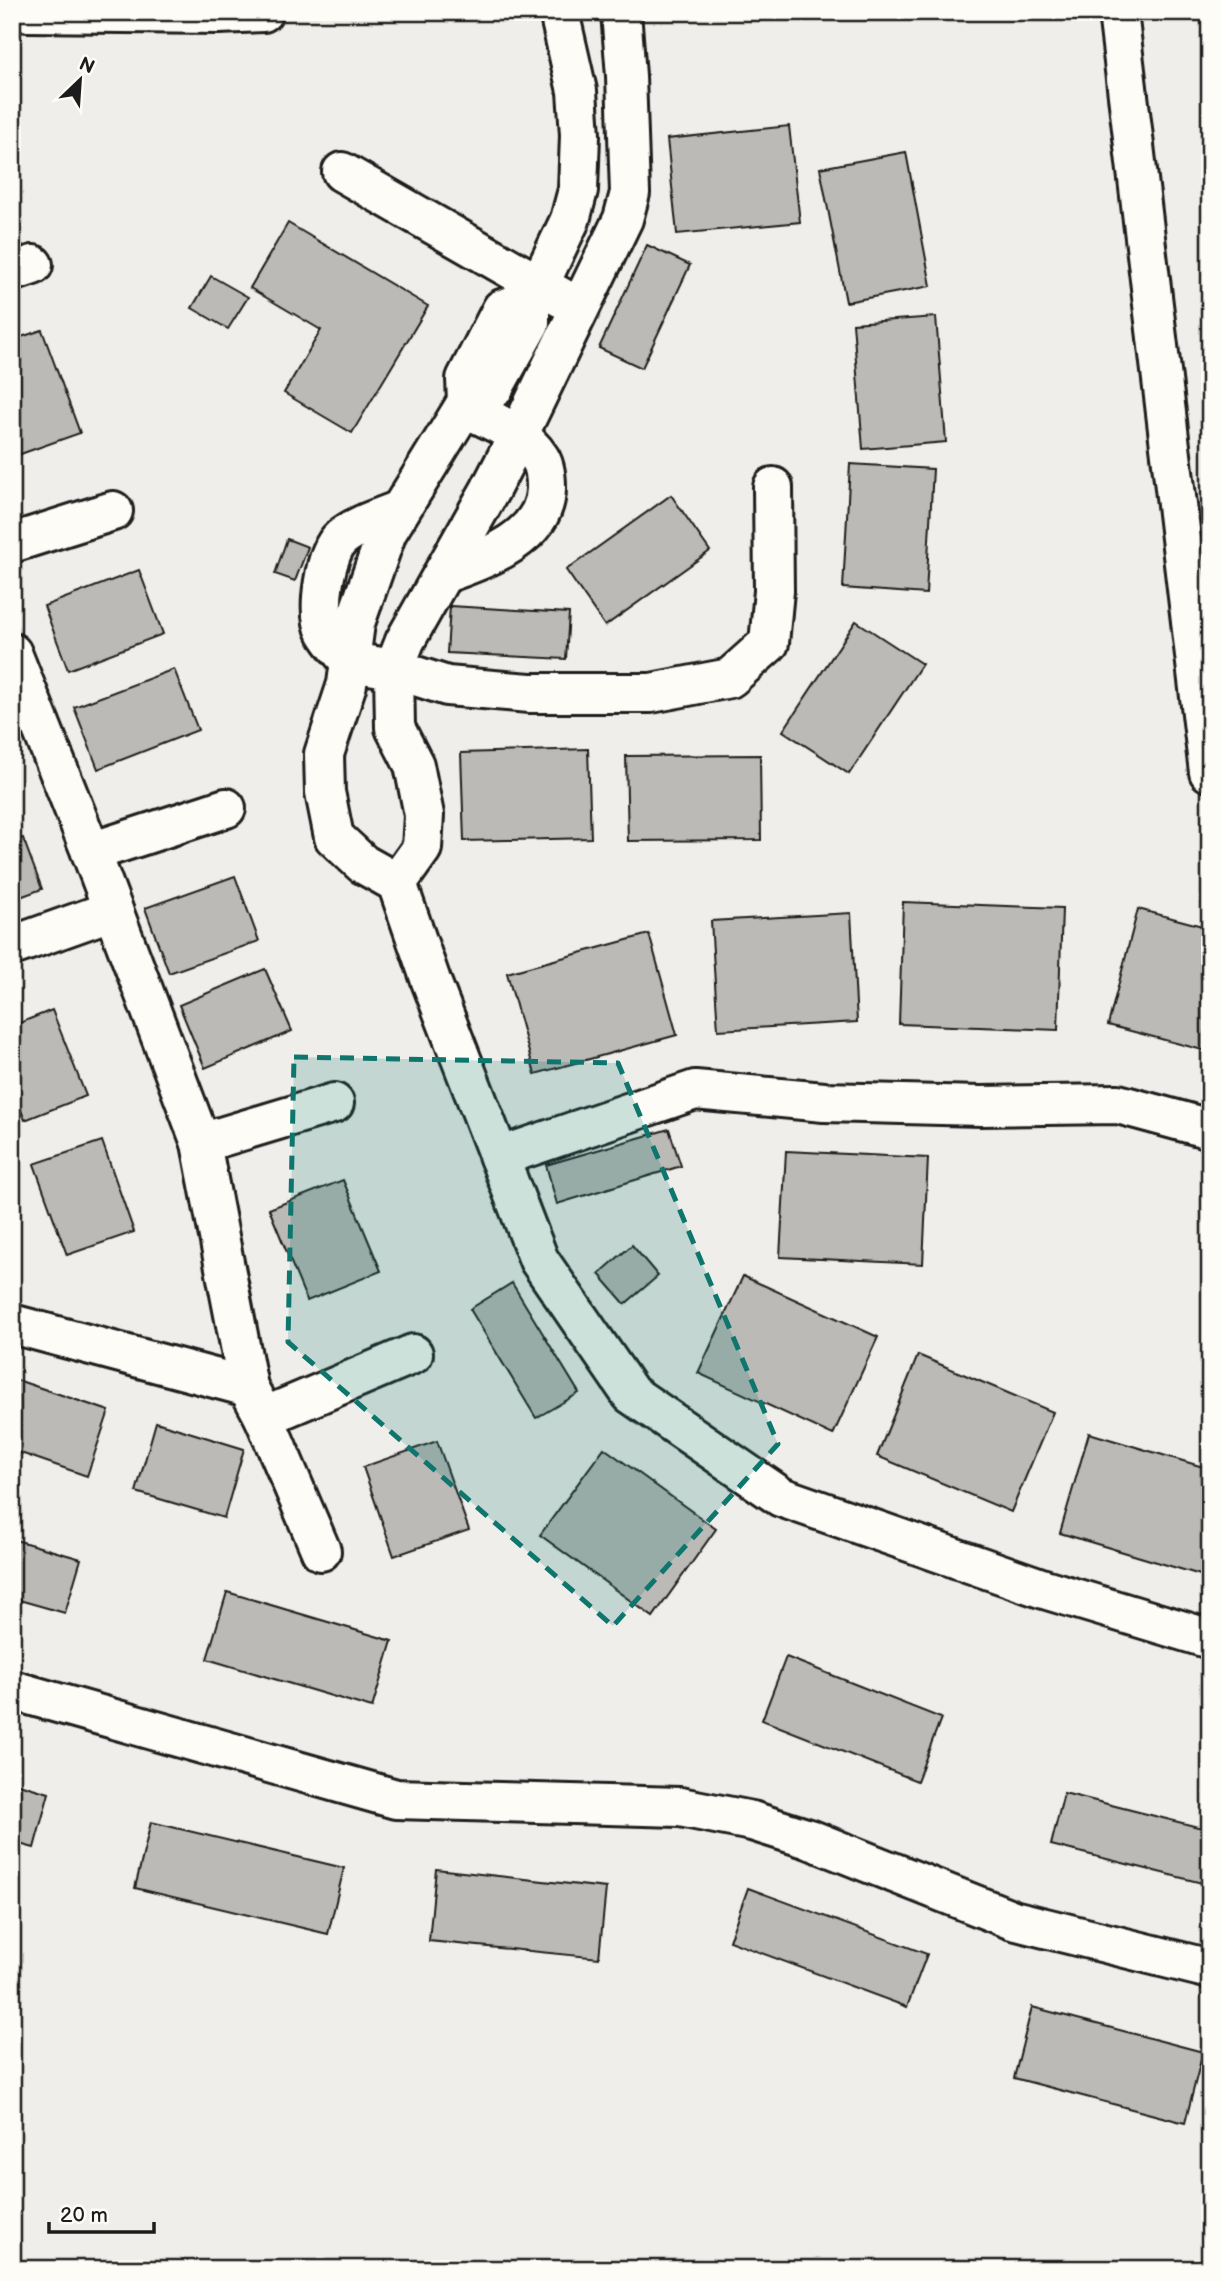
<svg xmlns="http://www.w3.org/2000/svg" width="1222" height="2281" font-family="'Balsamiq Sans',sans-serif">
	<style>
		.building { fill: #bbbab6; stroke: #1c1c1c; stroke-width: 2 }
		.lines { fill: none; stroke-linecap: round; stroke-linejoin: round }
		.minor-casing { stroke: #1c1c1c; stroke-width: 44 }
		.minor { stroke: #fdfcf7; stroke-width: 38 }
		.marked { fill: #0f766e; fill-opacity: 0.2; stroke: #0f766e; stroke-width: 5; stroke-dasharray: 14 9; stroke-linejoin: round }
	</style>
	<rect width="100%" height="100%" fill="#f0eeea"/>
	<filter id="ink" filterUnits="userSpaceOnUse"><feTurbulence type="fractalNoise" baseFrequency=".0143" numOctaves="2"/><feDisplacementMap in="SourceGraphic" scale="14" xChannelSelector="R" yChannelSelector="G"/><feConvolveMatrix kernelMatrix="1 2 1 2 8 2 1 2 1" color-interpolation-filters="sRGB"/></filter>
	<g filter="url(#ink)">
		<g class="building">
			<path d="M 789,126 L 800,222 L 677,234 L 667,139 Z"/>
			<path d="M 906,152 L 931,286 L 846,302 L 820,168 Z"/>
			<path d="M 288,223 L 428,306 L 352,433 L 284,393 L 321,330 L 250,288 Z"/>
			<path d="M 647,245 L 690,265 L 642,368 L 599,348 Z"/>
			<path d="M 211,276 L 248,297 L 228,329 L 192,308 Z"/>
			<path d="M 936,317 L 946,442 L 863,449 L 853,323 Z"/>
			<path d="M 42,330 L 80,433 L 12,457 L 12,340 Z"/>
			<path d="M 850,464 L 933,469 L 926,594 L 843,588 Z"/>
			<path d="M 671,495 L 710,551 L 605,626 L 566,570 Z"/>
			<path d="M 287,539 L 308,547 L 295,581 L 275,574 Z"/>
			<path d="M 139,570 L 163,634 L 68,670 L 44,606 Z"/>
			<path d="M 450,606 L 569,613 L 566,659 L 447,653 Z"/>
			<path d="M 856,621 L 922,664 L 849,774 L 783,731 Z"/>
			<path d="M 174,669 L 198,730 L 98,769 L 74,707 Z"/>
			<path d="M 588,749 L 591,838 L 464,841 L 461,753 Z"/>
			<path d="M 760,755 L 761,840 L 628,841 L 626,756 Z"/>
			<path d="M 23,838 L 42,889 L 12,900 L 12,842 Z"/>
			<path d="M 235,876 L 259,941 L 169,973 L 145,908 Z"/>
			<path d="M 903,902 L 1062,908 L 1058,1030 L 899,1024 Z"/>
			<path d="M 1138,909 L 1210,928 L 1210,1052 L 1108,1025 Z"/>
			<path d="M 851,913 L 857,1022 L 718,1030 L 711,921 Z"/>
			<path d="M 649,934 L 677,1035 L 535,1074 L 507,973 Z"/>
			<path d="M 265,969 L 292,1031 L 205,1068 L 179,1005 Z"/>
			<path d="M 52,1010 L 86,1096 L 25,1120 L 12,1089 L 12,1026 Z"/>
			<path d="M 669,1129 L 681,1166 L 557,1204 L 546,1165 Z"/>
			<path d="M 102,1141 L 134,1232 L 67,1255 L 34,1164 Z"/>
			<path d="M 786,1151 L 928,1158 L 923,1264 L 780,1257 Z"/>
			<path d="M 343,1180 L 381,1271 L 307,1301 L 269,1209 Z"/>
			<path d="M 632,1245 L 658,1276 L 625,1304 L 599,1274 Z"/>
			<path d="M 743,1276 L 878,1337 L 833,1435 L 698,1373 Z"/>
			<path d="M 512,1283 L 579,1393 L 536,1418 L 470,1309 Z"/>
			<path d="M 918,1355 L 1053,1412 L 1011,1512 L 877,1456 Z"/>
			<path d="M 17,1380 L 109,1411 L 87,1476 L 12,1450 L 12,1393 Z"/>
			<path d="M 156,1422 L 244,1449 L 224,1518 L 136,1492 Z"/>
			<path d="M 1089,1433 L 1210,1469 L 1210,1569 L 1207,1577 L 1060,1533 Z"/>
			<path d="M 437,1441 L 469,1530 L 394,1556 L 363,1467 Z"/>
			<path d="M 604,1448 L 716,1529 L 653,1617 L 540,1535 Z"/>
			<path d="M 12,1539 L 81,1559 L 65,1613 L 12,1598 Z"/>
			<path d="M 227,1592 L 392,1641 L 372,1708 L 207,1659 Z"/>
			<path d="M 786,1657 L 941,1718 L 917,1781 L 762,1720 Z"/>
			<path d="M 12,1782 L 49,1793 L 34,1848 L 12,1842 Z"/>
			<path d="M 1064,1793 L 1210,1830 L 1210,1885 L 1051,1845 Z"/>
			<path d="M 151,1822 L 344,1868 L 328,1934 L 135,1888 Z"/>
			<path d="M 436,1869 L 606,1888 L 599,1958 L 429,1941 Z"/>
			<path d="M 748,1888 L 927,1954 L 907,2007 L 729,1941 Z"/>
			<path d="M 1032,2007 L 1203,2052 L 1185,2123 L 1014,2078 Z"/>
		</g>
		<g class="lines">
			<defs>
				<g id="minor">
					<path d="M 27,12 L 219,14 L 263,12"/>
					<path d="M 559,12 L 577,91 L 580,135 L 578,190 L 570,220 L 539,285 L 530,300 L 502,309 L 466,379 L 467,402 L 387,532 L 355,623 L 347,684 L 324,754 L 325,792 L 334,837 L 363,864 L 397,883 L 431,981 L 539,1260 L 631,1394 L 781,1497 L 1041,1588 L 1210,1639"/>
					<path d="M 1118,12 L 1209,772"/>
					<path d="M 342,172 L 562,298"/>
					<path d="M 12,272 L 33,265"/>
					<path d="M 467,402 L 493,389 L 530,323 L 530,300"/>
					<path d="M 400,510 C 381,518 358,524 341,538 C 325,552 316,612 326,631 C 332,642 342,652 350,662 L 394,669 L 447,686 L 530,693 L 651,693 L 730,678 L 769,643 L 774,591 L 773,487"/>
					<path d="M 12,543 L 113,511"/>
					<path d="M 443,574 C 482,560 547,538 546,487 C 546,477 545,465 539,457 C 523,432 489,420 464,407"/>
					<path d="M 12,653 L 91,852 L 201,1143 L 248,1387 L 12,1324"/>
					<path d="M 91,852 L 226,808"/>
					<path d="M 397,883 L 422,848 L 424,815 L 414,765 L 395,728 L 394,669 L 405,641 L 490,490 L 518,436 L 623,219 L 630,193 L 626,76 L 621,12"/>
					<path d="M 12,946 L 113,910"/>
					<path d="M 201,1143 L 334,1103"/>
					<path d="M 499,1157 L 695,1090 L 824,1102 L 981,1106 L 1118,1104 L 1210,1129"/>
					<path d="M 248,1387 L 264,1417 L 321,1551"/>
					<path d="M 264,1417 L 413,1354"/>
					<path d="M 12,1690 L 396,1799 L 680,1807 L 752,1821 L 809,1839 L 1013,1920 L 1210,1969"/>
				</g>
			</defs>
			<use href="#minor" class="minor-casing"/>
			<use href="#minor" class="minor"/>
		</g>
	</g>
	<path class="marked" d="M 294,1057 L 618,1063 L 778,1444 L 613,1626 L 288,1342 Z"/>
	<rect width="1222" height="2281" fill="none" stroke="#fdfcf7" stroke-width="42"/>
	<rect x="21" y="21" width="1180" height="2239" fill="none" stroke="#1c1c1c" stroke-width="2.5" filter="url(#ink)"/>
	<g transform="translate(80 80) rotate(25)" stroke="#fdfcf7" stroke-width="5" paint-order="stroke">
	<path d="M0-5L12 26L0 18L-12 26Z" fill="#1c1c1c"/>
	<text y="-10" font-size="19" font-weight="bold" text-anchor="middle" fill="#1c1c1c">N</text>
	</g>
	<path d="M49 2222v10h105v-10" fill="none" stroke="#1c1c1c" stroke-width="3.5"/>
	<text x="60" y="2222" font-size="21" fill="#1c1c1c" stroke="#fdfcf7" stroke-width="5" paint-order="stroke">20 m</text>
</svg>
